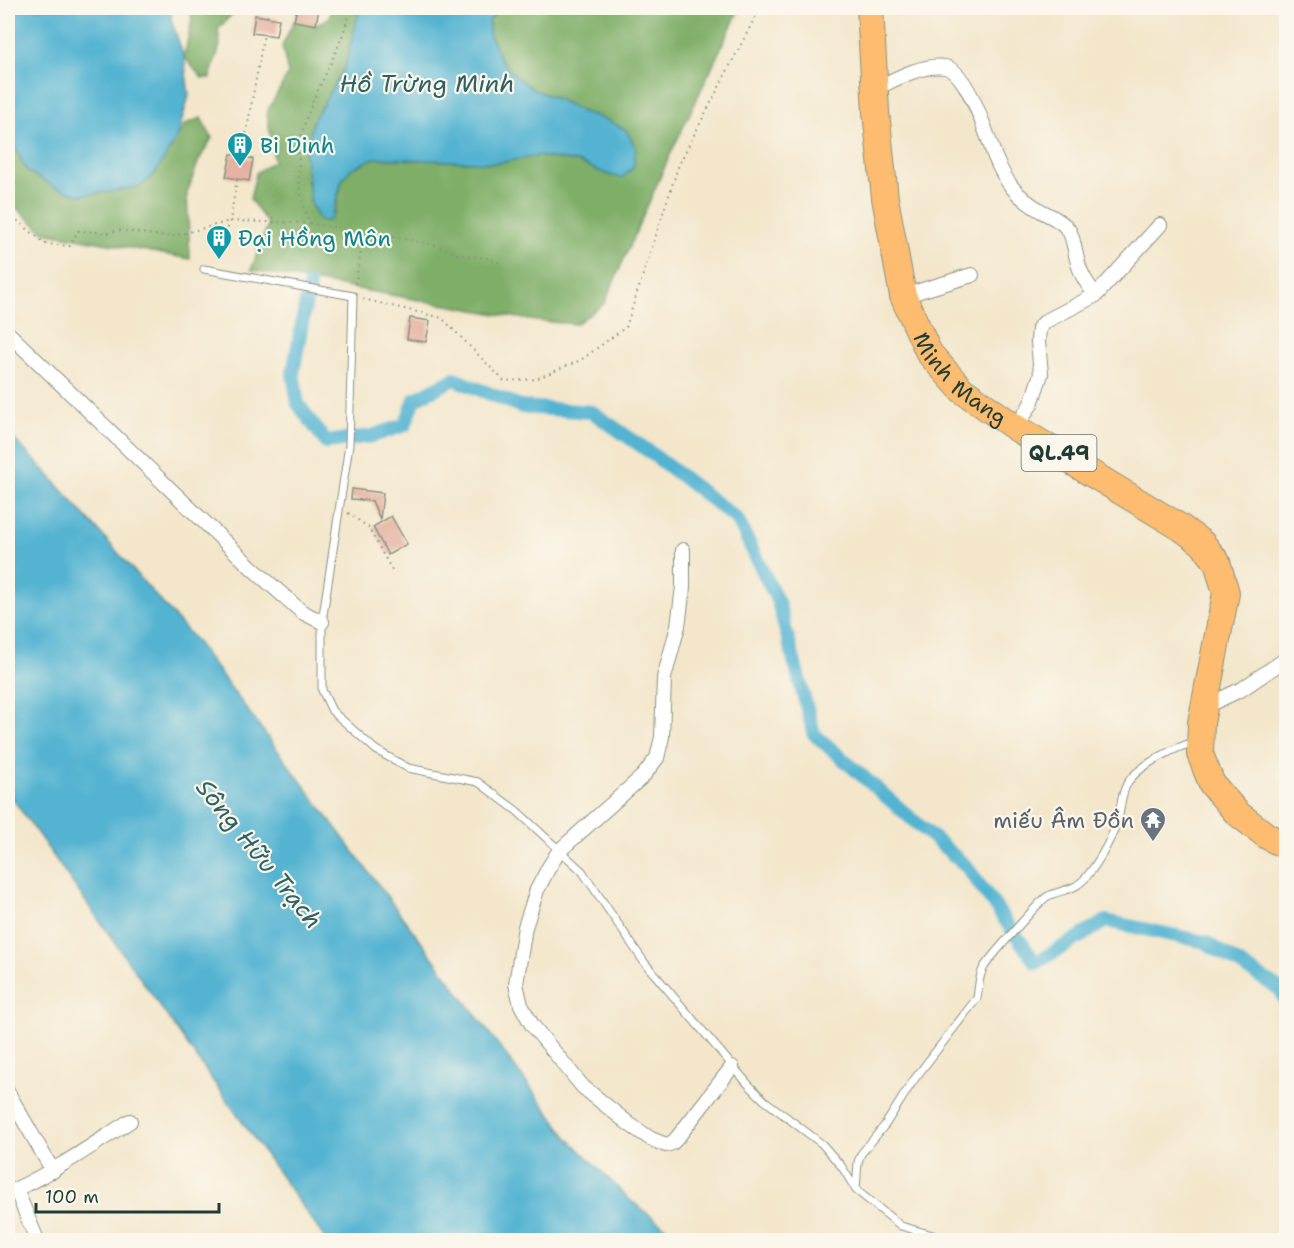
<svg xmlns="http://www.w3.org/2000/svg" width="1294" height="1248" font-family="'Shantell Sans',sans-serif">
	<style>
		.forest { fill: #7eae68; stroke: #4e764e; stroke-width: 1.5 }
		.water { fill: #53b3d1; stroke: #397882; stroke-width: 1.5 }
		.lines { fill: none; stroke-linecap: round; stroke-linejoin: round }
		.canal { stroke: #53b3d1; stroke-width: 14 }
		.building { fill: #e3b09f }
		.lane-casing { stroke: #899280; stroke-width: 9 }
		.street-casing { stroke: #899280; stroke-width: 16 }
		.highway-casing { stroke: #899280; stroke-width: 28 }
		.path { stroke: #899280; stroke-width: 2; stroke-dasharray: 1.5 4.5; stroke-linecap: butt }
		.lane { stroke: #fff; stroke-width: 7 }
		.street { stroke: #fff; stroke-width: 14 }
		.highway { stroke: #fdbc6f; stroke-width: 26 }
		.labels { text-anchor: middle; stroke-width: 4.5; stroke-linejoin: round; paint-order: stroke }
		.shield { fill: #fbf7ec; stroke: #61756b; stroke-width: 1.5 }
		.shield-label { font-size: 21px; font-weight: bold; fill: #1f3d34 }
		.culture-label { font-size: 22px; fill: #0d838f; stroke: #fbf7ec; text-anchor: start }
		.street-label { font-size: 22px; fill: #1f3d34; stroke: #fbf7ec }
		.worship-label { font-size: 22px; fill: #5b616d; stroke: #fbf7ec; text-anchor: end }
		.water-label { font-size: 24px; font-style: italic; fill: #2f6063; stroke: #fbf7ec }
	</style>
	<rect width="100%" height="100%" fill="#fbf7ec"/>
	<filter id="ink" filterUnits="userSpaceOnUse"><feTurbulence type="fractalNoise" baseFrequency=".0167" numOctaves="2"/><feDisplacementMap in="SourceGraphic" scale="12" xChannelSelector="R" yChannelSelector="G"/><feConvolveMatrix kernelMatrix="1 2 1 2 8 2 1 2 1" color-interpolation-filters="sRGB"/></filter>
	<filter id="wash" filterUnits="userSpaceOnUse"><feTurbulence type="fractalNoise" baseFrequency=".008" numOctaves="4" result="noise"/><feDisplacementMap in="SourceGraphic" scale="24" xChannelSelector="R" yChannelSelector="G"/><feGaussianBlur stdDeviation="1.35" result="paint"/><feColorMatrix in="noise" values="0 0 0 0 0 0 0 0 0 0 0 0 0 0 0 0 0 1.4 0 .05"/><feComposite in="paint" operator="in"/></filter>
	<g filter="url(#wash)">
		<rect width="100%" height="100%" fill="#f3e6cb"/>
		<g class="forest">
			<path d="M 189,8 L 237,9 L 218,29 L 220,45 L 210,78 L 202,78 L 184,57 L 192,19 Z"/>
			<path d="M 331,8 L 360,8 L 345,67 L 313,121 L 305,154 L 311,204 L 317,216 L 324,221 L 335,212 L 342,181 L 351,169 L 374,158 L 497,163 L 538,156 L 578,162 L 609,175 L 607,120 L 580,111 L 560,100 L 534,90 L 514,75 L 500,60 L 489,33 L 489,20 L 500,8 L 740,8 L 670,155 L 604,304 L 576,324 L 536,321 L 251,270 L 268,224 L 250,199 L 256,173 L 274,161 L 267,112 L 288,74 L 282,46 L 294,21 L 316,25 L 329,18 Z"/>
			<path d="M 201,118 L 212,138 L 199,160 L 187,193 L 190,259 L 44,232 L 8,201 L 8,133 L 27,171 L 53,186 L 79,195 L 110,192 L 141,186 L 156,172 L 185,124 Z"/>
		</g>
		<g class="water">
			<path d="M 8,8 L 172,8 L 171,20 L 184,57 L 189,96 L 176,140 L 156,172 L 141,186 L 110,192 L 79,195 L 53,186 L 27,171 L 8,133 Z"/>
			<path d="M 360,8 L 500,8 L 489,21 L 489,33 L 500,59 L 514,75 L 534,90 L 560,100 L 580,111 L 607,120 L 626,130 L 636,148 L 633,168 L 622,178 L 609,175 L 578,162 L 538,156 L 497,163 L 374,158 L 351,169 L 342,180 L 331,219 L 326,221 L 320,220 L 311,204 L 305,154 L 313,121 L 345,67 Z"/>
			<path d="M 8,433 L 49,475 L 195,640 L 568,1138 L 630,1200 L 682,1240 L 326,1240 L 8,792 Z"/>
		</g>
		<g class="lines">
			<path class="canal" d="M 309,285 L 293,373 L 298,404 L 326,442 L 372,436 L 405,425 L 415,399 L 454,379 L 522,407 L 592,412 L 647,450 L 737,519 L 778,602 L 814,734 L 966,866 L 1036,963 L 1106,921 L 1205,942 L 1281,990 L 1286,1003"/>
		</g>
		<g id="blocks">
			<g class="building">
				<path d="M 297,8 L 319,8 L 316,25 L 294,21 Z"/>
				<path d="M 255,15 L 279,19 L 276,36 L 252,33 Z"/>
				<path d="M 231,154 L 253,159 L 249,181 L 226,177 Z"/>
				<path d="M 410,318 L 430,321 L 426,342 L 407,339 Z"/>
				<path d="M 352,489 L 383,493 L 380,519 L 372,501 L 351,499 Z"/>
				<path d="M 391,516 L 407,544 L 388,555 L 373,527 Z"/>
			</g>
		</g>
	</g>
	<g filter="url(#ink)">
		<use href="#blocks" fill-opacity="0" stroke="#899280" stroke-width="1.5"/>
		<g class="lines">
			<defs>
				<g id="lane">
					<path d="M 204,269 L 353,296 L 349,445 L 322,622 L 322,690 L 332,711 L 376,750 L 408,768 L 478,782 L 517,811 L 582,871 L 644,962 L 748,1084 L 764,1100 L 822,1144 L 842,1167 L 856,1190 L 901,1226 L 950,1240"/>
					<path d="M 856,1190 L 858,1162 L 861,1154 L 885,1125 L 913,1081 L 977,998 C 979,987 978,977 984,967 C 990,958 1041,899 1048,896 C 1065,888 1074,892 1088,875 C 1100,860 1112,838 1118,819 C 1121,808 1121,794 1127,784 C 1137,766 1177,746 1196,742"/>
				</g>
				<g id="street">
					<path d="M 875,89 C 893,80 924,63 945,67 C 968,71 987,136 995,157 C 1006,183 1016,196 1041,211 C 1050,216 1061,220 1068,229 C 1074,238 1074,249 1077,259 C 1080,274 1087,284 1096,295"/>
					<path d="M 903,296 L 972,275"/>
					<path d="M 8,333 L 252,568 L 302,612 L 322,622"/>
					<path d="M 1016,428 L 1031,404 L 1041,374 L 1038,342 L 1039,328 L 1046,321 L 1096,295 L 1160,225"/>
					<path d="M 683,550 L 683,587 L 678,626 L 664,678 L 662,737 L 657,758 L 643,776 L 559,851 L 549,867 L 537,890 L 525,927 L 516,984 L 521,1005 L 532,1025 L 583,1087 L 629,1124 L 651,1139 L 666,1145 L 672,1143 L 677,1138 L 732,1067"/>
					<path d="M 1204,707 L 1242,689 L 1286,659"/>
					<path d="M 8,1093 L 53,1171"/>
					<path d="M 8,1190 L 18,1194 L 37,1240"/>
					<path d="M 12,1191 C 54,1172 91,1146 130,1121"/>
				</g>
				<g id="highway">
					<path id="s1" d="M 870,8 L 876,112 L 885,198 L 903,296 L 929,353 L 962,390 L 1016,428 L 1180,527 L 1202,543 L 1217,562 L 1226,593 L 1201,723 L 1200,754 L 1212,784 L 1237,813 L 1267,836 L 1286,846"/>
				</g>
			</defs>
			<use href="#lane" class="lane-casing"/>
			<use href="#street" class="street-casing"/>
			<use href="#highway" class="highway-casing"/>
			<g class="path">
				<path d="M 267,17 L 269,8"/>
				<path d="M 242,157 L 264,34"/>
				<path d="M 8,213 L 46,244 L 70,246 L 78,231 L 110,233 L 118,230 L 170,237 L 230,221 L 303,223 L 340,228 L 363,238 L 355,286"/>
				<path d="M 311,224 C 302,207 299,190 299,170 C 299,163 298,154 299,147 C 307,97 341,57 350,8"/>
				<path d="M 363,238 L 395,237 L 439,246 L 456,254 L 488,258 L 503,264"/>
				<path d="M 219,257 L 230,221 L 237,179"/>
				<path d="M 363,299 L 442,318 L 504,381 L 536,379 L 581,360 L 626,327 L 679,164 L 760,8"/>
				<path d="M 348,513 L 368,527 L 393,572"/>
			</g>
			<use href="#lane" class="lane"/>
			<use href="#street" class="street"/>
			<use href="#highway" class="highway"/>
		</g>
	</g>
	<defs>
		<symbol id="building-pin" viewBox="-11 -11 22 30"><path d="M0 17L-7.5 6A9.5 9.5 0 1 1 7.5 6Z" fill="#0f9aa8" stroke="#fbf7ec"/><path d="M-4-6H4V6H1V3H-1V6H-4ZM-2.5-4.3h1.7v1.8h-1.7ZM.8-4.3h1.7v1.8H.8ZM-2.5-1h1.7V.8h-1.7ZM.8-1h1.7V.8H.8Z" fill="#fff"/></symbol>
		<symbol id="temple-pin" viewBox="-11 -11 22 30"><path d="M0 17L-7.5 6A9.5 9.5 0 1 1 7.5 6Z" fill="#6b7280" stroke="#fbf7ec"/><path d="M0-6L5-2H3V0L6.5 2.5H4V6H1.5V3h-3V6H-4V2.5H-6.5L-3 0V-2H-5Z" fill="#fff"/></symbol>
	</defs>
	<g fill-rule="evenodd">
		<use href="#building-pin" x="225" y="130" width="30" height="40"/>
		<use href="#building-pin" x="204" y="223" width="30" height="40"/>
		<use href="#temple-pin" x="1138" y="805" width="30" height="40"/>
	</g>
	<g class="labels">
		<rect class="shield" x="1021.5" y="435" width="75" height="36" rx="4.5"/>
		<g class="shield-label">
			<text x="1059" y="460">QL.49</text>
		</g>
		<g class="culture-label">
			<text x="260" y="153">Bi Dinh</text>
			<text x="238" y="246">Đại Hồng Môn</text>
		</g>
		<g class="street-label">
			<text dy="8" stroke="none"><textPath href="#s1" startOffset="393">Minh Mang</textPath></text>
		</g>
		<g class="worship-label">
			<text x="1134" y="828">miếu Âm Đồn</text>
		</g>
		<g class="water-label">
			<text x="427" y="92">Hồ Trừng Minh</text>
			<text transform="translate(259 854) rotate(51)" y="8">Sông Hữu Trạch</text>
		</g>
	</g>
	<rect width="1294" height="1248" fill="none" stroke="#fbf7ec" stroke-width="30"/>
	<path d="M36 1203v9h183v-9" fill="none" stroke="#1f3d34" stroke-width="3"/>
	<text x="45" y="1203" font-size="18" fill="#1f3d34" stroke="#fbf7ec" stroke-width="4.5" paint-order="stroke">100 m</text>
</svg>
